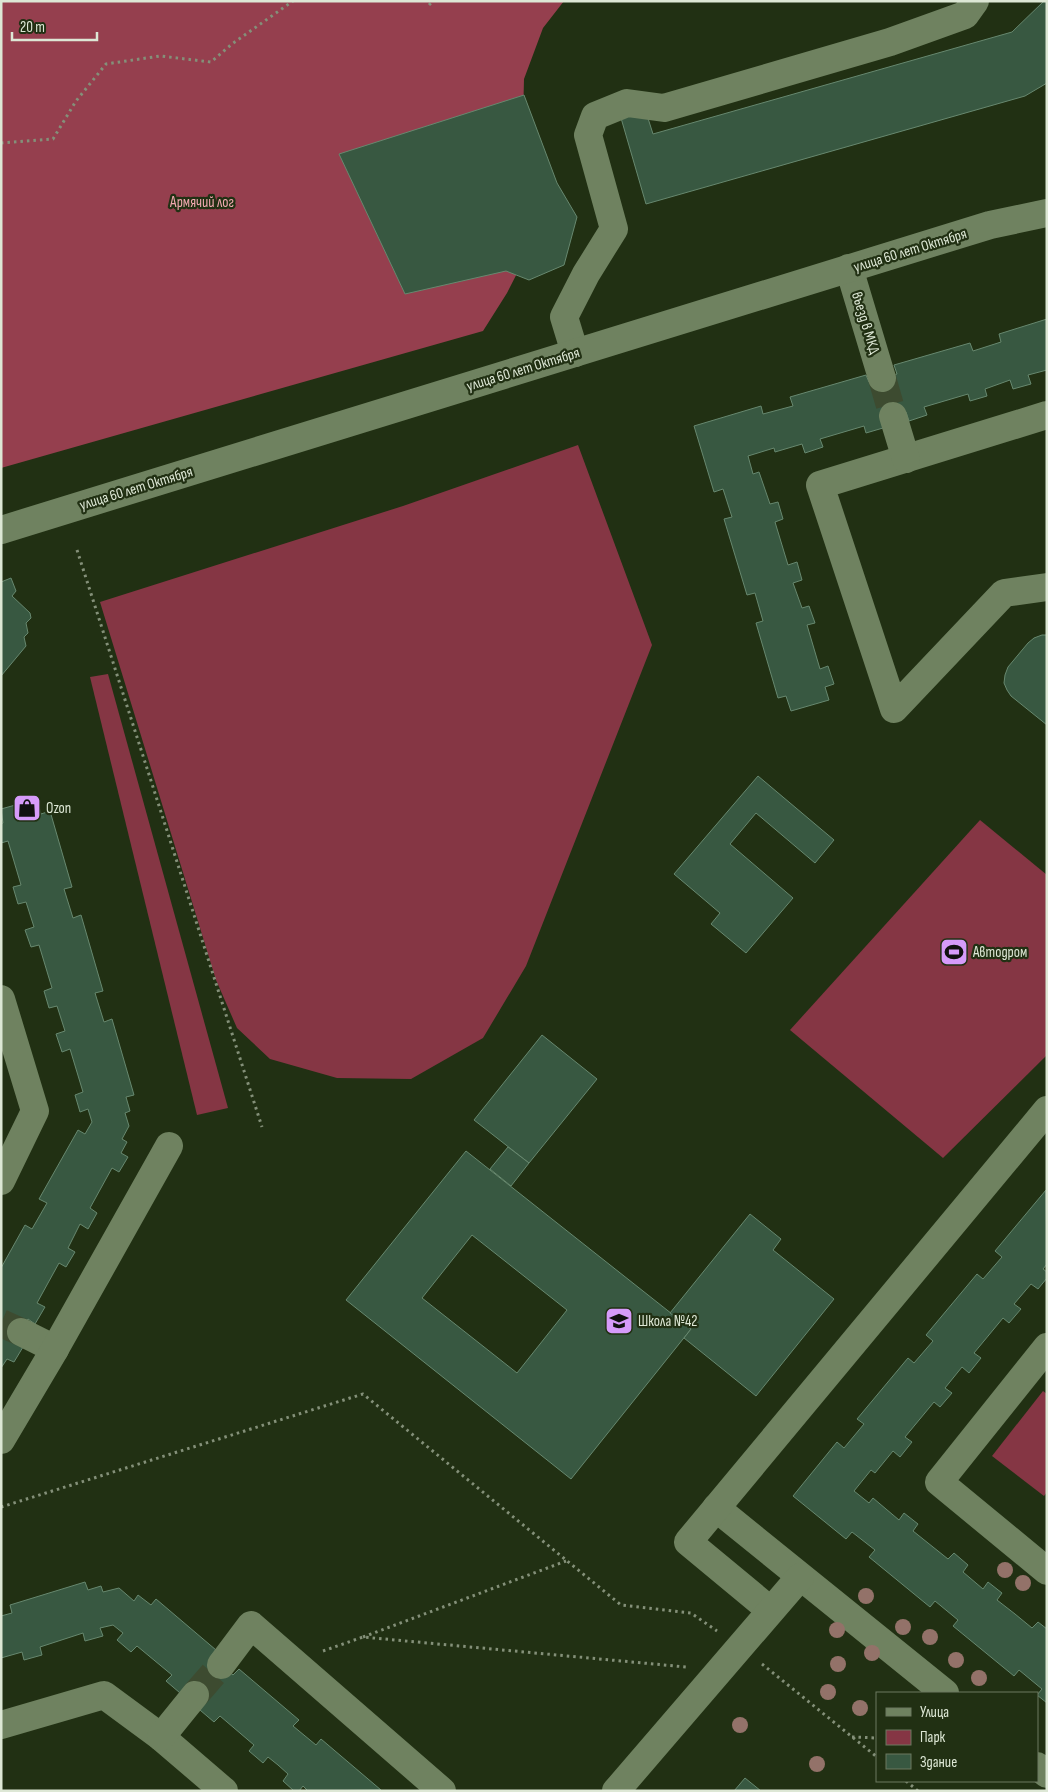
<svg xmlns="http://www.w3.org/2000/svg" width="1048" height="1792" font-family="'Sofia Sans Condensed',sans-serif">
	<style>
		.green { fill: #853644 }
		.forest { fill: #953f4e }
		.building { fill: #385841; stroke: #67886f; fill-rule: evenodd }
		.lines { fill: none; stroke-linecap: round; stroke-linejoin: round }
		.minor-tunnel { stroke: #3d4b30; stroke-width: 28; stroke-dasharray: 28 14; stroke-linecap: butt }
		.path { stroke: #849079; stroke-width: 3; stroke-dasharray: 2.5 4; stroke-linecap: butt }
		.minor { stroke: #6f8260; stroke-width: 28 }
		.tree { fill: #937269 }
		.labels { text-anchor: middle; stroke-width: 4.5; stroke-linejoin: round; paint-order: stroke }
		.park-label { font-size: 15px; fill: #f1a8b0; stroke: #213013 }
		.street-label { font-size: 15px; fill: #dde7d5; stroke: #213013 }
		.poi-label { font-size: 15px; fill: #dde7d5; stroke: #213013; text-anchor: start }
	</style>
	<rect width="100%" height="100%" fill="#213013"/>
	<g class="green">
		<path d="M 578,445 L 652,645 L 526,966 L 483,1038 L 411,1079 L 337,1078 L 270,1059 L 237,1028 L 216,980 L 100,602 L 403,506 Z"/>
		<path d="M 108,674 L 228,1108 L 197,1115 L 90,677 Z"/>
		<path d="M 980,820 L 1047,875 L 1047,1055 L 943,1158 L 790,1030 Z"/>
		<path d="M 1043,1391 L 1047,1394 L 1047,1492 L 1044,1496 L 992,1456 Z"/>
	</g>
	<path class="forest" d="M 1,1 L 564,1 L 543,28 L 524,79 L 523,120 L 531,246 L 507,293 L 483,331 L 1,468 Z"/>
	<g class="building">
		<path d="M 1044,1 L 1047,1 L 1047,83 L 1025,96 L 646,204 L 621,118 L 646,112 L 653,134 L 1012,32 Z"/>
		<path d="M 524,95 L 557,183 L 577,217 L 564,265 L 529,280 L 506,271 L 405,294 L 339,154 Z"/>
		<path d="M 1047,319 L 1047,370 L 1028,375 L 1031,384 L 1013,389 L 1010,380 L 985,389 L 987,396 L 970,401 L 968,394 L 924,407 L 927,415 L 909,421 L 906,412 L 893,416 L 883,428 L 866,433 L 864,426 L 820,439 L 823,447 L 805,453 L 802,444 L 775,452 L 774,448 L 748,456 L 753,474 L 759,472 L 770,504 L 778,502 L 783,519 L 775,522 L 788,565 L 797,562 L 802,580 L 793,583 L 802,608 L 809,606 L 815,623 L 807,625 L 820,669 L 828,666 L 834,684 L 825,687 L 829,700 L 791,711 L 786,696 L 778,698 L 756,623 L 763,621 L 755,593 L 747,595 L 724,519 L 732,517 L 723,489 L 714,492 L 694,426 L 761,406 L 763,414 L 793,406 L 790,397 L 866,375 L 869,382 L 897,374 L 894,365 L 970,343 L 973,351 L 1001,342 L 999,334 Z"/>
		<path d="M 11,578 L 16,591 L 12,596 L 30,613 L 31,618 L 26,623 L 28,633 L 24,637 L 26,646 L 1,676 L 1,582 Z"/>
		<path d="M 1042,635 L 1047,635 L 1047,725 L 1011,696 L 1007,690 L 1004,683 L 1005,675 L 1008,667 L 1028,643 L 1034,638 Z"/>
		<path d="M 758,776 L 834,840 L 815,863 L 756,813 L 730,844 L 793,898 L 746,953 L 711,924 L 720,913 L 674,874 Z"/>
		<path d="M 37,799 L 41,814 L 50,811 L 72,887 L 64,889 L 73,918 L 81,915 L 103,991 L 95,993 L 104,1022 L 112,1019 L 134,1095 L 126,1097 L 130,1111 L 125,1113 L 129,1126 L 122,1139 L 127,1142 L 121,1153 L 128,1157 L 119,1172 L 112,1168 L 90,1208 L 97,1213 L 88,1229 L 80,1224 L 68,1248 L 75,1252 L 66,1267 L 59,1263 L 37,1303 L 45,1307 L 35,1324 L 28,1319 L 15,1343 L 23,1347 L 14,1362 L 7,1359 L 1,1368 L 1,1268 L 25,1225 L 32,1229 L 47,1203 L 39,1199 L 78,1130 L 85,1134 L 92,1122 L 88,1109 L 80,1112 L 75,1095 L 83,1092 L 70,1049 L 62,1052 L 56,1034 L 65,1031 L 57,1006 L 49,1008 L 44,991 L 52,988 L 39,945 L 31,947 L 25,930 L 34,927 L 26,902 L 18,904 L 13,887 L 21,885 L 8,841 L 1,843 L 1,824 L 3,823 L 1,809 Z"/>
		<path d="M 542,1035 L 597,1079 L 529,1163 L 474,1120 Z"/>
		<path d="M 508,1147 L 529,1163 L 511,1186 L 490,1169 Z"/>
		<path d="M 466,1151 L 691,1329 L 571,1479 L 346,1300 ZM 472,1235 L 567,1310 L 517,1373 L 422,1298 Z"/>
		<path d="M 1046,1190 L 1047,1264 L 1043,1269 L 1047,1272 L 1047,1278 L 1038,1289 L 1031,1284 L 1014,1304 L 1021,1309 L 1009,1323 L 1003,1318 L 974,1353 L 981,1358 L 969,1373 L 962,1367 L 945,1388 L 952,1393 L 940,1407 L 934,1402 L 905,1437 L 912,1442 L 900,1457 L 893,1451 L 875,1473 L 871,1470 L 854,1491 L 869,1503 L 873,1498 L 899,1520 L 904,1513 L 918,1524 L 913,1531 L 948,1559 L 954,1553 L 968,1565 L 963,1572 L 983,1589 L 988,1582 L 1002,1593 L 997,1600 L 1015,1614 L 1032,1628 L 1038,1622 L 1047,1629 L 1047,1703 L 1037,1695 L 1042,1689 L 1019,1670 L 1014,1676 L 953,1626 L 958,1620 L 935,1601 L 930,1607 L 869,1557 L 875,1550 L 852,1532 L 846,1539 L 793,1496 L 837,1442 L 844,1448 L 864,1424 L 857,1419 L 908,1358 L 914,1363 L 933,1341 L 926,1335 L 977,1274 L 983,1279 L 1002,1257 L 995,1251 Z"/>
		<path d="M 750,1214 L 781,1239 L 773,1250 L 834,1299 L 756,1396 L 684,1338 L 691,1329 L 670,1313 Z"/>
		<path d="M 85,1582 L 88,1590 L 101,1586 L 103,1592 L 119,1588 L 134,1601 L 138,1595 L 151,1605 L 156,1599 L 216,1650 L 211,1656 L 233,1675 L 239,1669 L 299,1720 L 293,1726 L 316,1745 L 321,1739 L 381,1790 L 308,1791 L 303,1786 L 299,1791 L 294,1791 L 283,1781 L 288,1774 L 278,1765 L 268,1757 L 263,1763 L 249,1751 L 254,1745 L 220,1716 L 214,1722 L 166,1681 L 172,1675 L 137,1646 L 131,1652 L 117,1640 L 123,1633 L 113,1625 L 100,1628 L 103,1636 L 85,1641 L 83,1633 L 40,1647 L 42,1655 L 24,1660 L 22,1652 L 1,1658 L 1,1616 L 12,1613 L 10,1605 Z"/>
		<path d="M 745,1778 L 761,1791 L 734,1791 Z"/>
	</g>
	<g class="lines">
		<g class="minor-tunnel">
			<path d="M 882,378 L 893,416"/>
			<path d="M 1,1323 L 21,1332"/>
			<path d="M 195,1695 L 221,1665"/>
		</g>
		<g class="path">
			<path d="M 429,5 L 433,1"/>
			<path d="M 1,143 L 53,139 L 76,101 L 106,64 L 160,56 L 211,62 L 232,44 L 293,1"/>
			<path d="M 77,550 L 262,1127"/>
			<path d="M 1,1507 L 363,1394 L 621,1605 L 691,1613 L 717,1631"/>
			<path d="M 363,1637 L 566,1561"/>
			<path d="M 323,1651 L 363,1637 L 686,1667"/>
			<path d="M 762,1664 L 877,1757"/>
			<path d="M 852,1737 L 877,1738"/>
			<path d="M 906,1781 L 918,1791"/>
		</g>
		<g class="minor">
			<path d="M 849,268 L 882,378"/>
			<path d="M 575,353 L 564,317 L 586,274 L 614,229 L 588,135 L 595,116 L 627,103 L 664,108 L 890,42 L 965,15 L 975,1"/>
			<path d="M 1047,415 L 820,485 L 894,709 L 1004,593 L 1047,587"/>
			<path d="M 893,416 L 906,459"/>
			<path d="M 1,530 L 990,225 L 1047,213"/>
			<path d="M 1,999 L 35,1111 L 1,1181"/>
			<path d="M 21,1332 L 55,1349"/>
			<path d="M 1047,1347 L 939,1482 L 1047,1571"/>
			<path d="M 1,1440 L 55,1349 L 169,1146"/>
			<path d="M 716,1508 L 945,1693"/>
			<path d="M 770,1610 L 688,1542 L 1047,1110"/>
			<path d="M 221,1665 L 251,1625 L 442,1791"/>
			<path d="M 1,1725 L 104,1695 L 161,1737 L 224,1791"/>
			<path d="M 161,1737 L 195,1695"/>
			<path d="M 1037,1766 L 1047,1774"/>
			<path d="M 616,1791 L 800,1577"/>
		</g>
	</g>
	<g class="tree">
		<circle cx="1005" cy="1570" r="8"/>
		<circle cx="1023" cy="1583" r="8"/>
		<circle cx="866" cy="1596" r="8"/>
		<circle cx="903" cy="1627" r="8"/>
		<circle cx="837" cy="1630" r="8"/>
		<circle cx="930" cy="1637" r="8"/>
		<circle cx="872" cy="1653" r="8"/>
		<circle cx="956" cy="1660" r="8"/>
		<circle cx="838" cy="1664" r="8"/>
		<circle cx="979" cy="1678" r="8"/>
		<circle cx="828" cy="1692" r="8"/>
		<circle cx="860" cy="1708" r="8"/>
		<circle cx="740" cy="1725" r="8"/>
		<circle cx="817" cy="1764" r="8"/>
	</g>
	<defs>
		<symbol id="shop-square" viewBox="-11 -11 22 22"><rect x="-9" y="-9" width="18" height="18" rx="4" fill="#d69bfa" stroke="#213013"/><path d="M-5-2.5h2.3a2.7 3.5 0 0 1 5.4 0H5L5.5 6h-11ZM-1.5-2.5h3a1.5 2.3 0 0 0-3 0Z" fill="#111"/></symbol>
		<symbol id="stadium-square" viewBox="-11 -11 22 22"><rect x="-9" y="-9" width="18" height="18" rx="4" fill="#d69bfa" stroke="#213013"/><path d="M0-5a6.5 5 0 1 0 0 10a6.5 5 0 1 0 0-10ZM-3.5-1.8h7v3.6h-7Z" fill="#111"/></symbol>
		<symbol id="school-square" viewBox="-11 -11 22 22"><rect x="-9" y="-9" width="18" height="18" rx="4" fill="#d69bfa" stroke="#213013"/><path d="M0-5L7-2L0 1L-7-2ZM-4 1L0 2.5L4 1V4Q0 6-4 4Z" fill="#111"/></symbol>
	</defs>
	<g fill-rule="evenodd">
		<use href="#shop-square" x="11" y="792" width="32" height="32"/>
		<use href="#stadium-square" x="938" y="936" width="32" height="32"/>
		<use href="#school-square" x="603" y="1305" width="32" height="32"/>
	</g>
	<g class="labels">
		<g class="park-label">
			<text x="202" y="207">Армячий лог</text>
		</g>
		<g class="street-label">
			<text transform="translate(910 250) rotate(-17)" y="5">улица 60 лет Октября</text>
			<text transform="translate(866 323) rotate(73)" y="5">въезд в МКД</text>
			<text transform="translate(523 369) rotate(-17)" y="5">улица 60 лет Октября</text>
			<text transform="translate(136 488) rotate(-17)" y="5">улица 60 лет Октября</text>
		</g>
		<g class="poi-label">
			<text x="46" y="813">Ozon</text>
			<text x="973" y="957">Автодром</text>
			<text x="638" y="1326">Школа №42</text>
		</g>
	</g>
	<rect width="1048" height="1792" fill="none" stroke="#dde7d5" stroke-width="5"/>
	<rect x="876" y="1692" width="162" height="90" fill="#213013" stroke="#6c7961"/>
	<rect x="886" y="1708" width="25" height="8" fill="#6f8260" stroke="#6c7961"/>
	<text x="920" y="1717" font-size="15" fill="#dde7d5">Улица</text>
	<rect x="886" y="1730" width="25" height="15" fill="#853644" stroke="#6c7961"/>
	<text x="920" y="1742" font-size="15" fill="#dde7d5">Парк</text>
	<rect x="886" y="1754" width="25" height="15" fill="#385841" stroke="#6c7961"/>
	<text x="920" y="1767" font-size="15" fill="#dde7d5">Здание</text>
	<path d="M12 32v8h85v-8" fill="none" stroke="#dde7d5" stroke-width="2.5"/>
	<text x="20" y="32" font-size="15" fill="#dde7d5" stroke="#213013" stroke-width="4" paint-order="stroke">20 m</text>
</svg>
